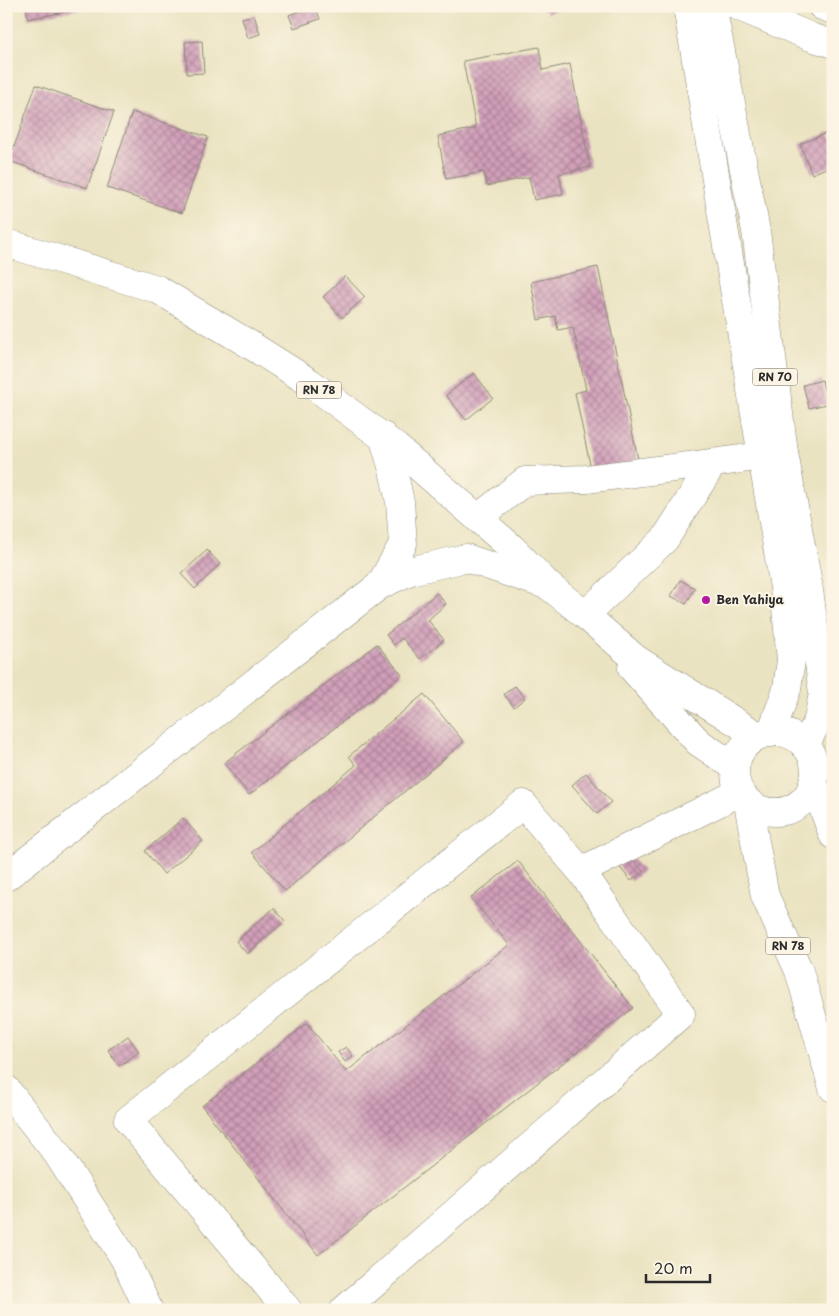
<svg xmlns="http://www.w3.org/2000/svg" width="839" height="1316" font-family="'Playpen Sans',sans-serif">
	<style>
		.building { fill: url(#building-cross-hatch) }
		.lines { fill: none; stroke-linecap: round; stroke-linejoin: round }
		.minor-casing { stroke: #8a8776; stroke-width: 29 }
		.major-casing { stroke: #8a8776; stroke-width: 29 }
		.minor { stroke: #fff; stroke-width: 28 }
		.major { stroke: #fff; stroke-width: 28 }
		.poi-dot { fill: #b5179e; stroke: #fcf5e5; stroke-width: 2 }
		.labels { text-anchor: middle; stroke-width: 4; stroke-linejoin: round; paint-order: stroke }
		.shield { fill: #fcf5e5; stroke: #6a6863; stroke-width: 1 }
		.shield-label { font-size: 11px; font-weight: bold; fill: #2b2b2b }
		.poi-label { font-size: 12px; font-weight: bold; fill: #2b2b2b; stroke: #fcf5e5; text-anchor: start }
	</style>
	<defs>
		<pattern id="building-cross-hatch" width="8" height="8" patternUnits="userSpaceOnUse" patternTransform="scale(1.25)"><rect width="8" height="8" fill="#d19fb9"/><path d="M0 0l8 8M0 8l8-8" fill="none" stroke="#aa8297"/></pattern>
	</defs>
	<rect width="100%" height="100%" fill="#fcf5e5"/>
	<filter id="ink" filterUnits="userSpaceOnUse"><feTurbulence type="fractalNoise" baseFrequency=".02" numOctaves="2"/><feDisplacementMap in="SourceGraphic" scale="10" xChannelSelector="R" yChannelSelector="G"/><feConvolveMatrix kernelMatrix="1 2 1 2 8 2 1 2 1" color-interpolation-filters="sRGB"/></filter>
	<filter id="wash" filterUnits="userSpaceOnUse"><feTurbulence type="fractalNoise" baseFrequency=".0096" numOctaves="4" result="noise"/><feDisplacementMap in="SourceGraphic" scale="20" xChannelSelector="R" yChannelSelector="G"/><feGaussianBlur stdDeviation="1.12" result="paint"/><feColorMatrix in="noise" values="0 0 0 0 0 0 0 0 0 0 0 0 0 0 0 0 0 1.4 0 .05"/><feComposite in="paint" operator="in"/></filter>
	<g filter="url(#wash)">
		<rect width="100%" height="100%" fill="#eae3c1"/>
		<g id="blocks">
			<g class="building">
				<path d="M 26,6 L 91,6 L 91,7 L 28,19 Z"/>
				<path d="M 312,6 L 315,6 L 320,19 L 294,28 L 289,15 Z"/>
				<path d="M 545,6 L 568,6 L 569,7 L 547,13 Z"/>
				<path d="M 254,15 L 260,34 L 248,38 L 242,18 Z"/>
				<path d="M 202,41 L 204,73 L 187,74 L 185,42 Z"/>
				<path d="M 539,47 L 543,70 L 570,64 L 590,167 L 559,174 L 563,194 L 534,200 L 529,177 L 487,186 L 484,172 L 446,179 L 438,136 L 476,128 L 463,61 Z"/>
				<path d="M 36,85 L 114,112 L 87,188 L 9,161 Z"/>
				<path d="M 132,112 L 208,137 L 182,213 L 107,188 Z"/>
				<path d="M 829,132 L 833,143 L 833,165 L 812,174 L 800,144 Z"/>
				<path d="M 598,267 L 639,464 L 592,474 L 575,393 L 586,390 L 573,327 L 558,330 L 555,316 L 538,320 L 531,282 Z"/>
				<path d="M 345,276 L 365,297 L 342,318 L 323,297 Z"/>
				<path d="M 474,373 L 493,398 L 466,420 L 446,395 Z"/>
				<path d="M 822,380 L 827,404 L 809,408 L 803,385 Z"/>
				<path d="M 207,550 L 220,564 L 195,589 L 181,574 Z"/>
				<path d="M 680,580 L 695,588 L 686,604 L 671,596 Z"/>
				<path d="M 437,593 L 446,604 L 428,620 L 444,640 L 420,659 L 402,638 L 394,645 L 386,635 Z"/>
				<path d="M 377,644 L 402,675 L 249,795 L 224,763 Z"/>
				<path d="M 515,686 L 525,698 L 514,707 L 504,694 Z"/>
				<path d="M 424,694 L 464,742 L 285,891 L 252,852 L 356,765 L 349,756 Z"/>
				<path d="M 586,773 L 611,802 L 597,814 L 572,785 Z"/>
				<path d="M 183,818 L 203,841 L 164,874 L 145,851 Z"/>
				<path d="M 628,854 L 643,871 L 631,881 L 617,864 Z"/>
				<path d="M 518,861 L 633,1008 L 318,1255 L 202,1106 L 307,1023 L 346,1072 L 509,945 L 471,898 Z"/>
				<path d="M 274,908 L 285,921 L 247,954 L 236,941 Z"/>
				<path d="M 128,1036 L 139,1052 L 119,1066 L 108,1050 Z"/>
				<path d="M 346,1047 L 353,1056 L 345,1062 L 338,1052 Z"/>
			</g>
		</g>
	</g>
	<g filter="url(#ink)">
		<use href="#blocks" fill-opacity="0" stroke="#8a8776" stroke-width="1"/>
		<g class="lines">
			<defs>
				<g id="minor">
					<path d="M 737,6 L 811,37 L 833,44"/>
					<path d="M 822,6 L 833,10"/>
					<path d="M 383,436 L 393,470 L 400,502 L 403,544 L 380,585 L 410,571 L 466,558 L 549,586"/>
					<path d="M 478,518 L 525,481 L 586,479 L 713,463 L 784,453"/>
					<path d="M 585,615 L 665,539 L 713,463"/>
					<path d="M 581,871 L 740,792"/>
					<path d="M 6,877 L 380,585"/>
					<path d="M 6,1089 L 56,1152 L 124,1258 L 149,1310"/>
					<path d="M 288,1310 L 128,1120 L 523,804 L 581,871 L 681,1014 L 344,1310"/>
				</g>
				<g id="major">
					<path d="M 687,6 L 784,588 L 791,660 L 787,689 L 771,733"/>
					<path d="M 712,6 L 756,231 L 784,453 L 808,583 L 823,693 L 818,720 L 805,746"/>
					<path d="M 6,243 L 157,289 L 249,344 L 309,382 L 396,447 L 512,548 L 549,586 L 585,615 L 636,659 L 758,736"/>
					<path d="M 632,668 L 698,742 L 735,767"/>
					<circle cx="775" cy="772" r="40"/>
					<path d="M 813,781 L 833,835"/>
					<path d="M 748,803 L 765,896 L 799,971 L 833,1088"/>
				</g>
			</defs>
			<use href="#minor" class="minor-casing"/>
			<use href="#major" class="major-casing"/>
			<use href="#minor" class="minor"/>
			<use href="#major" class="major"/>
		</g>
	</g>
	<circle class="poi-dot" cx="706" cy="600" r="5"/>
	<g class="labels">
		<g class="shield">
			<rect x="752.5" y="368.5" width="45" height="17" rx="4"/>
			<rect x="296.5" y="381.5" width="45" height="17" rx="4"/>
			<rect x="765.5" y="937.5" width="45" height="17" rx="4"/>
		</g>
		<g class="shield-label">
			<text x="775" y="381">RN 70</text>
			<text x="319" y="394">RN 78</text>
			<text x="788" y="950">RN 78</text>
		</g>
		<g class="poi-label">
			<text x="716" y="604">Ben Yahiya</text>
		</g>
	</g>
	<rect width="839" height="1316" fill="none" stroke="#fcf5e5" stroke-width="25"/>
	<path d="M646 1274v8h64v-8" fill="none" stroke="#2b2b2b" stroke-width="2.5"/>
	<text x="654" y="1274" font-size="15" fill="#2b2b2b" stroke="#fcf5e5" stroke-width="4" paint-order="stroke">20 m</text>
</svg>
